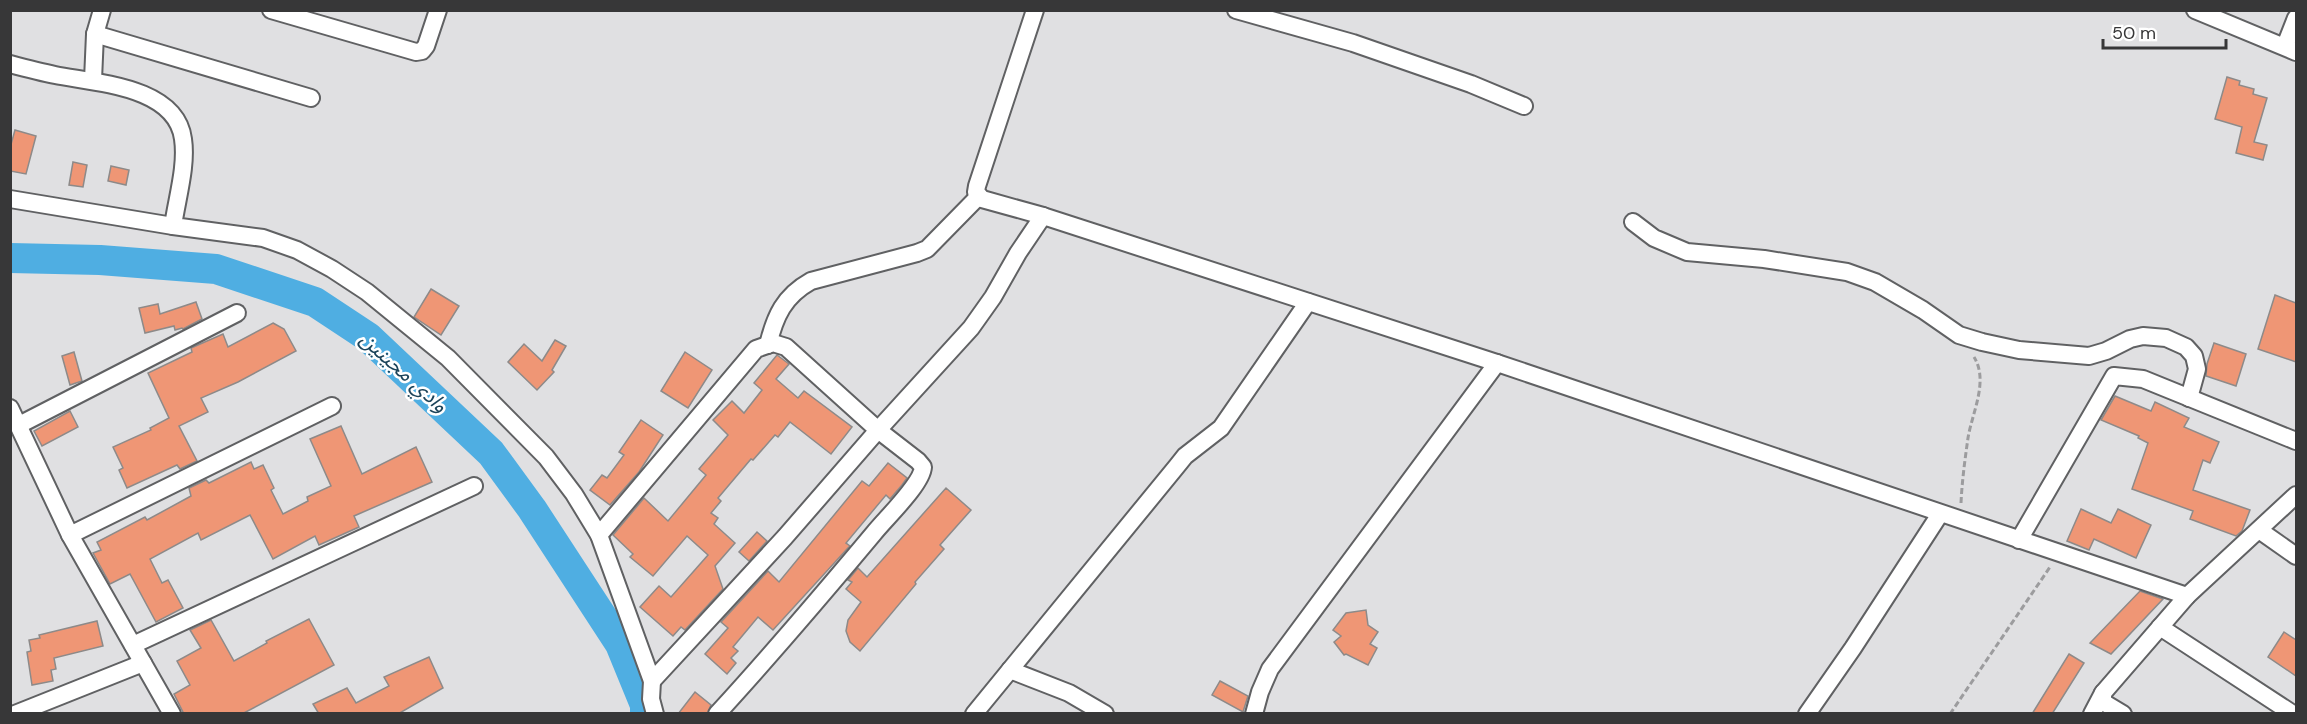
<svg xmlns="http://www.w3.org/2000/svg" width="2307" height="724" font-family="'DM Sans','Noto Sans Arabic',sans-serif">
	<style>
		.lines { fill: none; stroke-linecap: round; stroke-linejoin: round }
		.river { stroke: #4faee2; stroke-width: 30 }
		.building { fill: #ef9675; stroke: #8d8a89; stroke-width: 1.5 }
		.street-casing { stroke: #606163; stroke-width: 20 }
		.path { stroke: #9c9c9e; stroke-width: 3; stroke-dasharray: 6 3; stroke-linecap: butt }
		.street { stroke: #fff; stroke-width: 16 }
		.labels { text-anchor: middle; stroke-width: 5; stroke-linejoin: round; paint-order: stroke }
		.water-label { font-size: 21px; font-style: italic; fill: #1c445a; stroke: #fff }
	</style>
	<rect width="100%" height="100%" fill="#e0e0e2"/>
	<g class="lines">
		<path class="river" d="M 10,258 L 100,260 L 216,269 L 315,302 L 368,337 L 491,453 L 532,509 L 620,644 L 645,705 L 645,714"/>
	</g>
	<g class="building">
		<path d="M 2227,77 L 2240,81 L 2239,85 L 2254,89 L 2253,94 L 2267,98 L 2254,142 L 2267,145 L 2263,160 L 2236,153 L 2242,127 L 2215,119 Z"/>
		<path d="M 15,130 L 36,136 L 26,174 L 10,171 L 10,148 Z"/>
		<path d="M 73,162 L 87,165 L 83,187 L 69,185 Z"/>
		<path d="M 111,166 L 129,170 L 126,185 L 108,181 Z"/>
		<path d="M 431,289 L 459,306 L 441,335 L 414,317 Z"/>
		<path d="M 2275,295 L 2296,303 L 2296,362 L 2258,349 Z"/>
		<path d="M 196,302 L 202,319 L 183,329 L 182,328 L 175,330 L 174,326 L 145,333 L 139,308 L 158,304 L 160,314 Z"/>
		<path d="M 273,323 L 284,329 L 296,351 L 238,382 L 201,398 L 208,412 L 179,426 L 197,461 L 180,469 L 177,465 L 127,488 L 119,470 L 123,468 L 113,447 L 151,430 L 150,428 L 169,418 L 148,373 L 192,352 L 191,348 L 223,334 L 228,347 Z"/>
		<path d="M 555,340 L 566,346 L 552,370 L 554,372 L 537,390 L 508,362 L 524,344 L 542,361 Z"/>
		<path d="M 2214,343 L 2246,354 L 2236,386 L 2206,376 L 2207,364 Z"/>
		<path d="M 74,352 L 82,381 L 70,385 L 62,356 Z"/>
		<path d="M 685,352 L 712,370 L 688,408 L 661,391 Z"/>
		<path d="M 777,355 L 789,364 L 776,379 L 798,398 L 804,391 L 852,427 L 831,454 L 790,422 L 778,437 L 775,435 L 753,460 L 751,459 L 718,498 L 721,501 L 711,513 L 718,518 L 714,524 L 735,543 L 715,566 L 723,589 L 685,630 L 681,627 L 673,636 L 640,607 L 659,586 L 671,597 L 708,555 L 687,536 L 653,576 L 630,557 L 633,554 L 613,535 L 644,498 L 668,521 L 706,475 L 699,469 L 728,435 L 713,420 L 732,401 L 744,413 L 762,390 L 754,383 Z"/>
		<path d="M 2115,396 L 2151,411 L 2155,402 L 2189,418 L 2184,427 L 2219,442 L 2210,463 L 2203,460 L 2193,490 L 2250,510 L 2242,531 L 2236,536 L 2190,519 L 2193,511 L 2132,489 L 2148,443 L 2138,438 L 2139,436 L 2101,420 Z"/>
		<path d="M 70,411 L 78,427 L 42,446 L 34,431 Z"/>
		<path d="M 641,420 L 663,435 L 639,472 L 610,505 L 590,490 L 602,475 L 607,478 L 624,455 L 619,452 Z"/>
		<path d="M 341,426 L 362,474 L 416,447 L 432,482 L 354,516 L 359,527 L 319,545 L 315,536 L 273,559 L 250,515 L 201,540 L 198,533 L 150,559 L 162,583 L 168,580 L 183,608 L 156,622 L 130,574 L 110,584 L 93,553 L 101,550 L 97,542 L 145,517 L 147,520 L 191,496 L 189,488 L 206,480 L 209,483 L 251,462 L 254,469 L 263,465 L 274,488 L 271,490 L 283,514 L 308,501 L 307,497 L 331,486 L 310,439 Z"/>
		<path d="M 888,463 L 907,478 L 902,485 L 890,499 L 886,495 L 846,543 L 850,546 L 847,549 L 773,630 L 758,617 L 733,647 L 738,651 L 731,658 L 736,663 L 727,674 L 705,654 L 728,628 L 721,622 L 768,571 L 779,582 L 862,481 L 869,486 Z"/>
		<path d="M 946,488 L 971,510 L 940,545 L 944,549 L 915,582 L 916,584 L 860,651 L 850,642 L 846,631 L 848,620 L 861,602 L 846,589 L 852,582 L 848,580 L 858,568 L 867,577 Z"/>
		<path d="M 2081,509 L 2111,523 L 2118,509 L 2151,525 L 2136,558 L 2094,539 L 2089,550 L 2067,541 Z"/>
		<path d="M 757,532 L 767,541 L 749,561 L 739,552 Z"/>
		<path d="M 2140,591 L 2163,599 L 2111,654 L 2090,643 Z"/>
		<path d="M 1366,610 L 1368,625 L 1378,632 L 1370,644 L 1377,648 L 1368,665 L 1346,654 L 1344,655 L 1334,642 L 1341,636 L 1333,630 L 1346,613 Z"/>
		<path d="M 309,619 L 334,665 L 242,714 L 184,714 L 174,694 L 190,685 L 177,661 L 201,648 L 190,630 L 211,620 L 234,661 L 267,643 L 266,641 Z"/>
		<path d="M 97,621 L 103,646 L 54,658 L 56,669 L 51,670 L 53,681 L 32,685 L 27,652 L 31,651 L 29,640 L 40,638 L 39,635 Z"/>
		<path d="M 2284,632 L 2296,640 L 2296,676 L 2268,657 Z"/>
		<path d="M 2069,654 L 2084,663 L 2052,714 L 2032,714 Z"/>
		<path d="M 429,657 L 443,688 L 398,714 L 319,714 L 313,704 L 347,688 L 356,703 L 389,686 L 384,677 Z"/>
		<path d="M 1220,681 L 1248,696 L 1243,712 L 1212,695 Z"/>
		<path d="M 695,692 L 711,705 L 707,714 L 678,714 Z"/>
	</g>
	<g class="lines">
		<defs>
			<g id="street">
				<path d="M 271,10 L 416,52 L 422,51 L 426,46 L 438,10"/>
				<path d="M 1035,10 L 977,186 L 976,192 L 982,199 L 1043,216 L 1497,363 L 2187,596 L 2296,495"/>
				<path d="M 1236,10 L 1353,43 L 1471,84 L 1524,106"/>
				<path d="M 2195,10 L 2296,52"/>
				<path d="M 95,34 L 311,98"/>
				<path d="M 2285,46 L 2296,18"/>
				<path d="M 10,64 C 25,68 40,72 55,75 C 95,83 176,86 183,139 C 187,166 177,198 173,226 L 263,238 L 297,250 L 332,269 L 367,292 L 448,358 L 546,457 L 574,494 L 599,535 L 652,681 L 785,537 L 878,430 L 971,328 L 993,297 L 1018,253 L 1043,216"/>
				<path d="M 93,80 L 95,34 L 102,10"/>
				<path d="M 10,199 L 173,226"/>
				<path d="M 1633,222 L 1654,238 L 1687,252 L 1764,259 L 1847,272 L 1875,282 L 1923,310 L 1959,335 L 1982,342 L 2019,350 L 2089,356 L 2106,351 L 2130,339 L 2143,336 L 2166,338 L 2186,347 L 2194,356 L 2197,369 L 2189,398"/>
				<path d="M 768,345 C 775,316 784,296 811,281 L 917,253 L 927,249 L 979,196"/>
				<path d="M 10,408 L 70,535 L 172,714"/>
				<path d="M 19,425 L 237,313"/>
				<path d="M 2259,530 L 2296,556"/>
				<path d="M 70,535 L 332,406"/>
				<path d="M 599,535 L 756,349 L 773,343 L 786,347 L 878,430 L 918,461 L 923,467 C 922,484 886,518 874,533 C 823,594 771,655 717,714"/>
				<path d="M 2019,540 L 2114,376 L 2143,379 L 2296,441"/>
				<path d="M 2160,627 L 2293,714"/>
				<path d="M 133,645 L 474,486"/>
				<path d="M 1010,670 L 1069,693 L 1105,714"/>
				<path d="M 652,681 L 651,699 L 655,714"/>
				<path d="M 15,714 L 143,663"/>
				<path d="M 974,714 L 1177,466 L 1185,456 L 1221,428 L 1308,302"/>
				<path d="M 1254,714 L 1260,692 L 1270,669 L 1497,363"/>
				<path d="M 1807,714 L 1853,648 L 1940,514"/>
				<path d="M 2092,714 L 2103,693"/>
				<path d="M 2123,714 L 2103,702 L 2103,693 L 2187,596"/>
			</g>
		</defs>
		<use href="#street" class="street-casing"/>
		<g class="path">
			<path d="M 1961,503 C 1962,481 1965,459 1968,438 C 1972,413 1989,381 1974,357"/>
			<path d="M 1950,714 L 2050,567"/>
		</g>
		<use href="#street" class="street"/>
	</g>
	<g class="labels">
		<g class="water-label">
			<text transform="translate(404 372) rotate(42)" y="7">وادي مجينين</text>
		</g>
	</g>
	<rect width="2307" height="724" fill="none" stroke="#373738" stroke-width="24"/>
	<path d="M2103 39v9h123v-9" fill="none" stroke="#373738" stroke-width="3"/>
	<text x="2112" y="39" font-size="18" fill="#373738" stroke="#ffffff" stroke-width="4.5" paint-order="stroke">50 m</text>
</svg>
